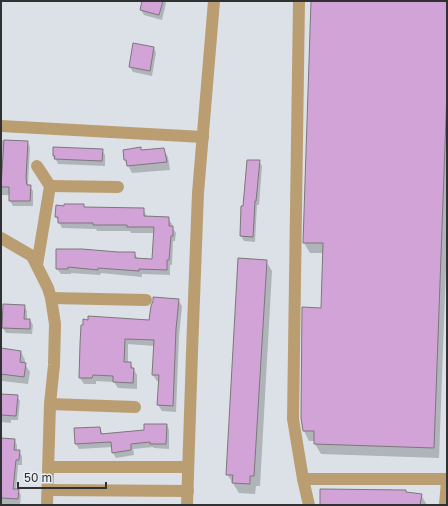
<svg xmlns="http://www.w3.org/2000/svg" width="448" height="506" font-family="'Golos Text',sans-serif">
	<style>
		.shadow { fill: #0003 }
		.building { fill: #d2a3d7; stroke: #7c777c }
		.lines { fill: none; stroke-linecap: round; stroke-linejoin: round }
		.street { stroke: #ba9e72; stroke-width: 12 }
	</style>
	<rect width="100%" height="100%" fill="#dbe1e7"/>
	<g class="shadow">
		<path d="M 143,1 L 165,1 L 166,3 L 162,20 L 144,15 L 141,10 Z"/>
		<path d="M 313,1 L 447,1 L 447,242 L 439,458 L 321,454 L 315,444 L 315,441 L 309,441 L 304,431 L 322,309 L 324,253 L 310,253 L 304,243 Z"/>
		<path d="M 134,45 L 154,48 L 156,53 L 152,76 L 133,72 L 130,67 Z"/>
		<path d="M 1,140 L 27,142 L 30,147 L 28,184 L 33,191 L 33,206 L 13,206 L 10,201 L 10,195 L 1,195 Z"/>
		<path d="M 140,148 L 142,151 L 163,149 L 168,157 L 170,170 L 132,173 L 125,160 L 124,151 Z"/>
		<path d="M 102,150 L 105,155 L 105,166 L 58,164 L 54,156 Z"/>
		<path d="M 259,161 L 262,166 L 259,205 L 257,205 L 255,242 L 244,241 L 241,236 L 244,207 Z"/>
		<path d="M 83,205 L 85,208 L 143,209 L 147,217 L 168,218 L 172,224 L 172,227 L 176,233 L 175,241 L 173,241 L 172,265 L 170,265 L 170,275 L 142,274 L 142,277 L 101,273 L 100,275 L 71,273 L 71,274 L 61,274 L 57,269 L 118,253 L 134,253 L 138,259 L 153,260 L 154,233 L 131,233 L 130,231 L 97,231 L 96,229 L 62,228 L 56,217 Z"/>
		<path d="M 266,261 L 272,271 L 260,486 L 256,486 L 255,494 L 239,493 L 227,474 Z"/>
		<path d="M 178,300 L 182,306 L 179,336 L 176,412 L 162,411 L 158,405 L 160,381 L 157,381 L 153,375 L 155,346 L 128,344 L 128,363 L 130,363 L 137,375 L 137,389 L 118,388 L 114,382 L 96,381 L 96,384 L 84,384 L 80,378 L 81,344 L 150,321 Z"/>
		<path d="M 4,305 L 24,306 L 27,311 L 27,320 L 30,320 L 33,325 L 32,334 L 6,333 L 3,328 Z"/>
		<path d="M 1,349 L 21,352 L 25,360 L 25,364 L 30,372 L 28,384 L 2,381 Z"/>
		<path d="M 1,395 L 17,396 L 20,401 L 18,420 L 11,420 L 11,423 L 1,422 Z"/>
		<path d="M 167,425 L 169,430 L 169,449 L 154,448 L 153,447 L 133,449 L 134,455 L 116,458 L 113,453 L 112,447 L 79,449 L 76,444 L 75,429 L 100,428 L 103,435 L 145,431 Z"/>
		<path d="M 1,439 L 14,439 L 17,445 L 17,451 L 19,451 L 22,456 L 22,465 L 18,465 L 16,490 L 18,490 L 21,495 L 20,504 L 1,505 Z"/>
		<path d="M 406,493 L 421,495 L 427,505 L 321,505 Z"/>
	</g>
	<g class="building">
		<path d="M 142,1 L 163,1 L 159,15 L 140,10 Z"/>
		<path d="M 311,1 L 447,1 L 447,90 L 434,448 L 314,444 L 314,431 L 303,431 L 301,418 L 302,307 L 321,308 L 323,243 L 303,243 Z"/>
		<path d="M 133,43 L 154,47 L 150,71 L 129,67 Z"/>
		<path d="M 4,140 L 28,141 L 26,178 L 27,185 L 31,185 L 30,201 L 9,201 L 9,187 L 1,187 Z"/>
		<path d="M 53,147 L 103,149 L 102,161 L 54,159 L 55,156 L 53,156 Z"/>
		<path d="M 141,147 L 141,150 L 164,148 L 167,162 L 127,166 L 126,160 L 124,160 L 123,150 Z"/>
		<path d="M 247,160 L 260,160 L 256,201 L 255,201 L 253,237 L 240,236 L 241,206 L 243,206 Z"/>
		<path d="M 64,204 L 84,204 L 84,207 L 144,208 L 144,216 L 169,217 L 169,226 L 173,226 L 173,236 L 171,236 L 169,260 L 167,260 L 167,270 L 139,269 L 139,271 L 98,268 L 98,270 L 68,267 L 68,269 L 56,269 L 56,249 L 82,249 L 118,252 L 135,252 L 135,258 L 152,259 L 154,227 L 127,227 L 127,225 L 93,225 L 93,223 L 58,223 L 58,217 L 55,217 L 56,205 L 64,206 Z"/>
		<path d="M 238,258 L 267,260 L 254,476 L 250,476 L 250,484 L 232,483 L 233,475 L 226,475 Z"/>
		<path d="M 153,297 L 179,299 L 176,329 L 173,406 L 157,405 L 159,375 L 152,375 L 154,340 L 125,339 L 124,362 L 131,362 L 131,368 L 134,368 L 133,383 L 113,382 L 113,376 L 93,375 L 92,378 L 79,378 L 80,344 L 81,325 L 83,325 L 83,319 L 88,320 L 88,316 L 149,320 L 151,306 L 153,301 Z"/>
		<path d="M 3,304 L 25,305 L 24,319 L 30,319 L 30,329 L 2,328 Z"/>
		<path d="M 1,348 L 21,351 L 20,362 L 26,363 L 24,377 L 1,374 Z"/>
		<path d="M 1,394 L 18,395 L 16,416 L 1,415 Z"/>
		<path d="M 144,424 L 167,424 L 166,444 L 150,444 L 150,442 L 131,444 L 131,450 L 112,453 L 111,442 L 75,444 L 74,428 L 100,427 L 101,434 L 144,430 Z"/>
		<path d="M 1,438 L 15,439 L 14,450 L 20,450 L 19,460 L 16,460 L 13,489 L 19,489 L 18,499 L 1,498 Z"/>
		<path d="M 320,489 L 406,490 L 406,492 L 422,494 L 420,505 L 320,505 Z"/>
	</g>
	<g class="lines">
		<g class="street">
			<path d="M 299,1 L 293,419 L 303,479 L 309,505"/>
			<path d="M 1,126 L 203,137"/>
			<path d="M 50,186 L 118,187"/>
			<path d="M 1,238 L 32,256 L 48,288 L 51,298 L 55,324 L 54,365 L 50,404 L 47,505"/>
			<path d="M 37,265 L 50,186 L 37,166"/>
			<path d="M 51,298 L 146,300"/>
			<path d="M 50,404 L 135,407"/>
			<path d="M 49,467 L 188,467"/>
			<path d="M 303,479 L 447,479"/>
			<path d="M 48,490 L 188,491"/>
			<path d="M 187,505 L 192,352 L 198,193 L 214,1"/>
			<path d="M 445,505 L 447,481"/>
		</g>
	</g>
	<rect width="448" height="506" fill="none" stroke="#2f3133" stroke-width="4"/>
	<path d="M18 482v6h88v-6" fill="none" stroke="#2f3133" stroke-width="2"/>
	<text x="24" y="482" font-size="12" fill="#2f3133" stroke="#e8eef4" stroke-width="3" paint-order="stroke">50 m</text>
</svg>
